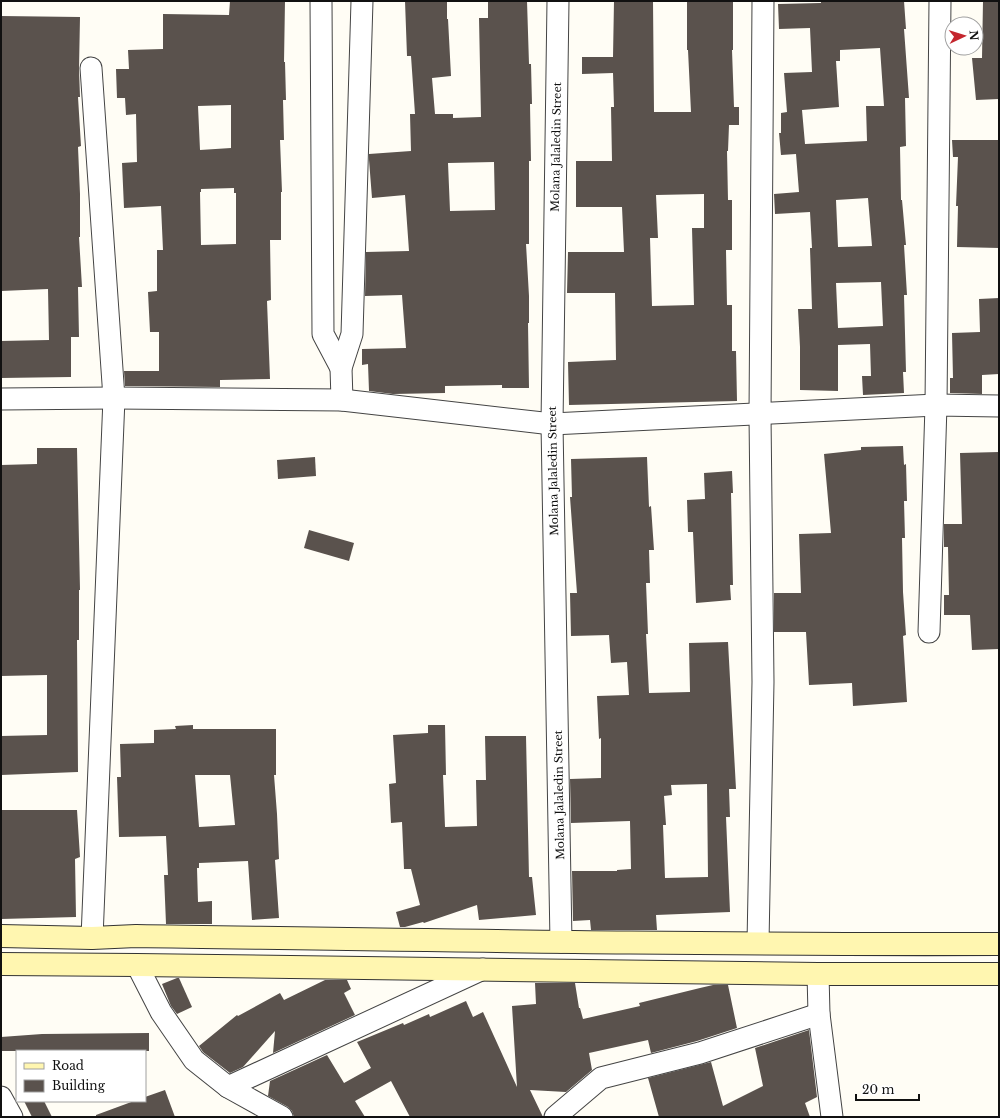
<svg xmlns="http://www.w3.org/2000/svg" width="1000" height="1118" font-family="'Libre Baskerville',serif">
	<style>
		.building { fill: #5a524d; fill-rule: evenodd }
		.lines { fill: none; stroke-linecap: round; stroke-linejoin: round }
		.minor-casing { stroke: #444; stroke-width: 23 }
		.secondary-casing { stroke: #333; stroke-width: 24 }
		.minor { stroke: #fff; stroke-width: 21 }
		.secondary { stroke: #fff6b0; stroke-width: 22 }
		.labels { text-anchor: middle; stroke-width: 4; stroke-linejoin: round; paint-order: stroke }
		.street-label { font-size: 11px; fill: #111; stroke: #fff }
	</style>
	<rect width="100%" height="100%" fill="#fffdf5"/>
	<g class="building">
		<path d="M 230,1 L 285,1 L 284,62 L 285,62 L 286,100 L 283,100 L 284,140 L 280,140 L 282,192 L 281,192 L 281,240 L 270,240 L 271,300 L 267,301 L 270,379 L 220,380 L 220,387 L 125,386 L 124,371 L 159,371 L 159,332 L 150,332 L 148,292 L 157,291 L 157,250 L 163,250 L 161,206 L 124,208 L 122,163 L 137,162 L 136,114 L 126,115 L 125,98 L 117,98 L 116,69 L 129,69 L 128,50 L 163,49 L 163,14 L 229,15 ZM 231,105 L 231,148 L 200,150 L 198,106 ZM 234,188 L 234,193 L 236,193 L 236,244 L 201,245 L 200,192 L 201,192 L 201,189 Z"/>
		<path d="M 405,1 L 447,1 L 447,19 L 448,19 L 451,76 L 432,78 L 435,114 L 453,114 L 453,118 L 481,117 L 479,18 L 488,18 L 488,1 L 527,1 L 529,64 L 531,64 L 532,104 L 530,104 L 531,161 L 529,161 L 529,244 L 526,244 L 529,296 L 529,323 L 528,323 L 529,388 L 502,388 L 502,385 L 445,386 L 445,393 L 393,394 L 369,391 L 368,364 L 362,365 L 362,349 L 406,348 L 402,295 L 365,296 L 366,252 L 409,251 L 405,195 L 372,198 L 369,160 L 369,154 L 411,151 L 410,114 L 415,114 L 411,56 L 407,56 ZM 494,162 L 495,210 L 450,211 L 448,163 Z"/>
		<path d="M 614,1 L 653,1 L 654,112 L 691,112 L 688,50 L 687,50 L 687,1 L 733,1 L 733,50 L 732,50 L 734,107 L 739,107 L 739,125 L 729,125 L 728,151 L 727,151 L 728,200 L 732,200 L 732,250 L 726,250 L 727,305 L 732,305 L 732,351 L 736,351 L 737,401 L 569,405 L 568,362 L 616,360 L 615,293 L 567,293 L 568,252 L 624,252 L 622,207 L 576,207 L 576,161 L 612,161 L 611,107 L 614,107 L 613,73 L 582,74 L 582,57 L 613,57 ZM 704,194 L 704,228 L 692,228 L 694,305 L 652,306 L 650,238 L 658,238 L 656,195 Z"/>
		<path d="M 821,1 L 904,1 L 906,29 L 904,29 L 909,98 L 905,98 L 906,146 L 900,147 L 901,200 L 902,200 L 906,245 L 904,245 L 907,295 L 904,295 L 906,372 L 903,372 L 904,393 L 863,395 L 862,376 L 871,376 L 870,344 L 838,345 L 838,391 L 800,390 L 800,347 L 798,309 L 812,309 L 810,248 L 812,248 L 810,212 L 775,214 L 774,194 L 799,192 L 796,154 L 781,155 L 779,133 L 781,133 L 781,113 L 787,112 L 784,73 L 812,72 L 810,28 L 779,29 L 778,4 L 821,3 ZM 880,48 L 884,106 L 866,106 L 867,141 L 805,144 L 802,110 L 839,107 L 836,61 L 840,61 L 840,50 ZM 868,198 L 872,246 L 838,247 L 836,200 ZM 881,282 L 883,326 L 838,328 L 836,283 Z"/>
		<path d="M 983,1 L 999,1 L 999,99 L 976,100 L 972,58 L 982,58 Z"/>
		<path d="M 1,16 L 80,17 L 79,69 L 80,97 L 78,97 L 81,146 L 78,147 L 80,194 L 80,237 L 79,237 L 82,287 L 78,287 L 79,337 L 71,337 L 71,377 L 1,378 L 1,341 L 49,340 L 48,289 L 1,291 Z"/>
		<path d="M 952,140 L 999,140 L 999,248 L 957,247 L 958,206 L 956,206 L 958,157 L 953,157 Z"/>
		<path d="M 999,298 L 999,374 L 982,375 L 982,394 L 950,393 L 950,378 L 953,378 L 952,333 L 980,332 L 979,299 Z"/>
		<path d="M 903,446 L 904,465 L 906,464 L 907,501 L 904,501 L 905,538 L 902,538 L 903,592 L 906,635 L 903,636 L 907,702 L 853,706 L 852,683 L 809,685 L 806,632 L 774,632 L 774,593 L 801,593 L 799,534 L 831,533 L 824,454 L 861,450 L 861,447 Z"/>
		<path d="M 37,448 L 77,448 L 80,590 L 79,590 L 79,640 L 77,640 L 78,772 L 1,775 L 1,736 L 47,735 L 47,675 L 1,676 L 1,465 L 37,464 Z"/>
		<path d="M 999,452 L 999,649 L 972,650 L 970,615 L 944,615 L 944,595 L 949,595 L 948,547 L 944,547 L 944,524 L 962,524 L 960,453 Z"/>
		<path d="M 315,457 L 316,476 L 278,479 L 277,460 Z"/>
		<path d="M 647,457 L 649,507 L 651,506 L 654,550 L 649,550 L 650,583 L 646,583 L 648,634 L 646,634 L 649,693 L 690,692 L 689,643 L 728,642 L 736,789 L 729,789 L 730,817 L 726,817 L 730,912 L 656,915 L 657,930 L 591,930 L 590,920 L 573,921 L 572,871 L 617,871 L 617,870 L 631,869 L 630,821 L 571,823 L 570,779 L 601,778 L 601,738 L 599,739 L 597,696 L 629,695 L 627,662 L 611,663 L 609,635 L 571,636 L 570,593 L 577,593 L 570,497 L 572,497 L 571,459 ZM 707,784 L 708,877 L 665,878 L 663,825 L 666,825 L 664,796 L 672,795 L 671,785 Z"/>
		<path d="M 732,471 L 733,493 L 731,493 L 733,585 L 730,585 L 731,600 L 696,603 L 693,532 L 688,532 L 687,500 L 705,499 L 704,473 Z"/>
		<path d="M 309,530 L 354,543 L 349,561 L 304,548 Z"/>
		<path d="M 193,725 L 193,729 L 276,729 L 276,775 L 274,775 L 277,814 L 279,859 L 275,860 L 279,918 L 252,920 L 248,861 L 199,863 L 199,868 L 197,868 L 198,902 L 212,901 L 212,924 L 166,924 L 164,875 L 168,875 L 166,836 L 119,837 L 117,777 L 121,777 L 120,744 L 154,743 L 154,730 L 176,729 L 175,726 ZM 195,775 L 230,775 L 235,825 L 199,827 Z"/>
		<path d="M 428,725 L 445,725 L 446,775 L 443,775 L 445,827 L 477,826 L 476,780 L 486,780 L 485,736 L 526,736 L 529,877 L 532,877 L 536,915 L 479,920 L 477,905 L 424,923 L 423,922 L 405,927 L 400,927 L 396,912 L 420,905 L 411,869 L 404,869 L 402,822 L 391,823 L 389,784 L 396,783 L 393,735 L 428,733 Z"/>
		<path d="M 1,810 L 77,810 L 80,857 L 75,859 L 76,917 L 1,919 Z"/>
		<path d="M 177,978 L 179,978 L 192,1007 L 177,1014 L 171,1006 L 162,984 Z"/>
		<path d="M 325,980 L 347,980 L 351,989 L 344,993 L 355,1015 L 273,1053 L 275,1031 L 243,1067 L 230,1073 L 203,1052 L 199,1046 L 237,1015 L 238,1016 L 280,993 L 284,1000 Z"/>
		<path d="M 535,983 L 575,983 L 579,1008 L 580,1008 L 583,1019 L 640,1006 L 639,1003 L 700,988 L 713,985 L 728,985 L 737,1028 L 697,1041 L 651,1053 L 648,1040 L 589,1053 L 592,1070 L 566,1092 L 530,1090 L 543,1117 L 410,1117 L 391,1081 L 355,1101 L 365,1117 L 294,1117 L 292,1111 L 288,1107 L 268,1096 L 270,1081 L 327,1055 L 344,1083 L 371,1068 L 357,1042 L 403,1023 L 404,1025 L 429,1014 L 430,1017 L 466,1001 L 473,1017 L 483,1012 L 517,1087 L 512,1006 L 536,1004 Z"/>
		<path d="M 809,1030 L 817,1097 L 805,1103 L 810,1117 L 659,1117 L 648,1078 L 711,1062 L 723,1106 L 763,1086 L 755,1048 Z"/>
		<path d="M 149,1033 L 149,1051 L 1,1051 L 1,1037 L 42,1034 Z"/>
		<path d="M 165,1090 L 175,1117 L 96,1117 L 96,1115 L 134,1101 L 145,1101 L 145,1097 Z"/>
		<path d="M 24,1101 L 44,1101 L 52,1117 L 32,1117 Z"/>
	</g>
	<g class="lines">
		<defs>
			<g id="minor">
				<path d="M 321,1 L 323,334 L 341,368"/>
				<path d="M 558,1 L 552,424 L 561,942"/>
				<path d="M 91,68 L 114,398 L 92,938"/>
				<path d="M 1,399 L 114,398 L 342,400 L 552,424 L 936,405 L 999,406"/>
				<path d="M 342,400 L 341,368 L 352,334 L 362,1"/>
				<path d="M 929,632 L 936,405 L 940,1"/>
				<path d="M 758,943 L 763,682 L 760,415 L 763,1"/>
				<path d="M 137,965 L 161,1012 L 194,1060 L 228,1087 L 282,1117"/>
				<path d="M 818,974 L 819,1014 L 832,1117"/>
				<path d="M 228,1087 L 483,969"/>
				<path d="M 1,1097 L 12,1117"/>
				<path d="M 555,1117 L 601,1078 L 700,1053 L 819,1014"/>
			</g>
			<g id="secondary">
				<path d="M 1,936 L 92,938 L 136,936 C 424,940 711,945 999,944"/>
				<path d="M 1,964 L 137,965 L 818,974 L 999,974"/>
			</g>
		</defs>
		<use href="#minor" class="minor-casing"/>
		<use href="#secondary" class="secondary-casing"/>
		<use href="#minor" class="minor"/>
		<use href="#secondary" class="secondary"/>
	</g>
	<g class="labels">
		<g class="street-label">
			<text transform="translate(556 147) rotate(-89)" y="4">Molana Jalaledin Street</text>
			<text transform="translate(553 471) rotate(-91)" y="4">Molana Jalaledin Street</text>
			<text transform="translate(559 795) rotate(-91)" y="4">Molana Jalaledin Street</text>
		</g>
	</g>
	<rect width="1000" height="1118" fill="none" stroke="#111111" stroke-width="4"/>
	<rect x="16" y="1050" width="130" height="52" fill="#ffffff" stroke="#a0a0a0"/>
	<rect x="24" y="1063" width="20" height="6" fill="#fff6b0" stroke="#a0a0a0"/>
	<text x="52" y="1070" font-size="12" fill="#111111">Road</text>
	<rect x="24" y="1080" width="20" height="12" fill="#5a524d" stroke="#a0a0a0"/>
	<text x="52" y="1090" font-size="12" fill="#111111">Building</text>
	<g transform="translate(964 36) rotate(86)"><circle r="19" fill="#ffffff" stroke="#a0a0a0"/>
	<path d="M0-3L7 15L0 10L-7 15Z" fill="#c4262e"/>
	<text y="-6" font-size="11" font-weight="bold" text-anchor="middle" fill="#111111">N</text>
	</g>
	<path d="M856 1094v6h63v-6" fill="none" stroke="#111111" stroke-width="2"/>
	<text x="862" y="1094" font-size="12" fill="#111111" stroke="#ffffff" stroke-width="3" paint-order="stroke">20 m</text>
</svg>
